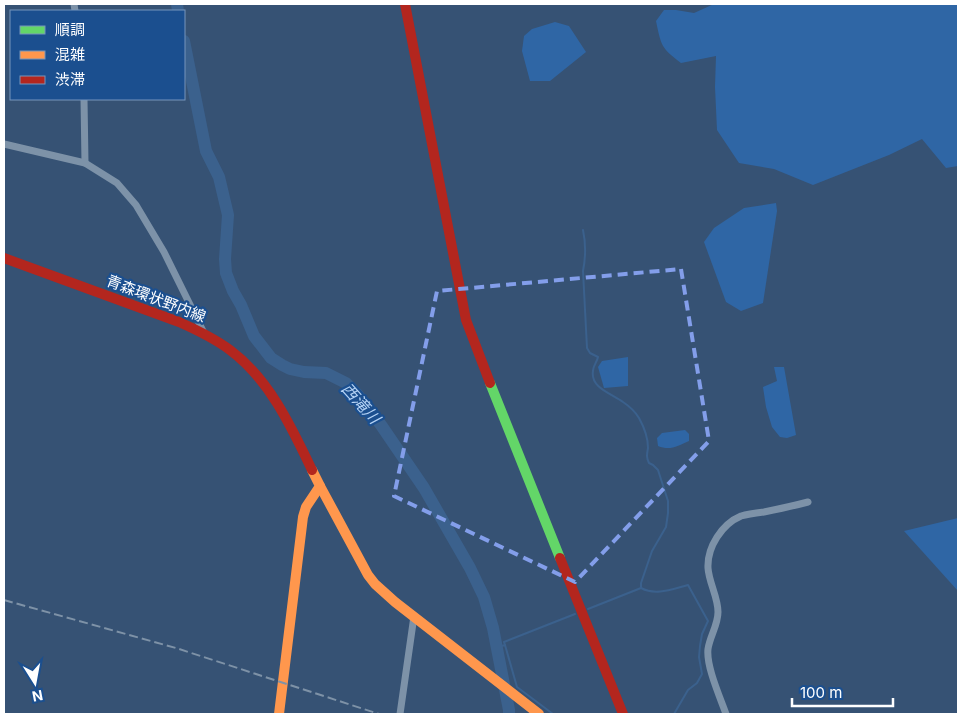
<svg xmlns="http://www.w3.org/2000/svg" width="962" height="718" font-family="Inter,'Noto Sans JP',sans-serif">
	<style>
		.green { fill: #2f66a5 }
		.lines { fill: none; stroke-linecap: round; stroke-linejoin: round }
		.stream { stroke: #3b618d; stroke-width: 2 }
		.river { stroke: #3b618d; stroke-width: 12 }
		.street { stroke: #7d92a8; stroke-width: 7 }
		.fast { stroke: #63d668; stroke-width: 10 }
		.slow { stroke: #ff974d; stroke-width: 10 }
		.jam { stroke: #b3261e; stroke-width: 10 }
		.rail { stroke: #7e92a7; stroke-width: 2; stroke-dasharray: 9 4; stroke-linecap: butt }
		.marked { fill: none; stroke: #839eea; stroke-width: 4; stroke-dasharray: 10 6; stroke-linejoin: round }
		.labels { text-anchor: middle; stroke-width: 4.5; stroke-linejoin: round; paint-order: stroke }
		.street-label { font-size: 15px; fill: #fff; stroke: #1b4f8f }
		.water-label { font-size: 16px; font-style: italic; fill: #b5d3f5; stroke: #1b4f8f }
	</style>
	<rect width="100%" height="100%" fill="#365274"/>
	<g class="green">
		<path d="M 714,4 L 958,4 L 958,166 L 946,168 L 922,139 L 889,155 L 813,185 L 774,169 L 739,163 L 717,130 L 715,87 L 716,56 L 681,63 C 661,48 661,45 656,21 L 664,10 L 676,10 L 694,13 Z"/>
		<path d="M 555,22 L 569,26 L 586,52 L 550,81 L 530,81 L 522,51 L 524,36 L 532,29 Z"/>
		<path d="M 776,203 L 777,211 L 763,303 L 741,311 L 726,302 L 704,242 L 714,228 L 744,208 Z"/>
		<path d="M 628,357 L 628,386 L 604,388 L 598,367 L 602,361 Z"/>
		<path d="M 774,367 L 784,367 L 796,435 L 787,438 L 780,437 L 772,427 L 766,407 L 763,387 L 777,381 Z"/>
		<path d="M 685,430 L 689,434 L 689,441 C 678,446 670,451 658,446 L 657,438 L 662,433 Z"/>
		<path d="M 958,518 L 958,591 L 904,531 Z"/>
	</g>
	<g class="lines">
		<g class="stream">
			<path d="M 583,230 C 586,244 586,256 583,271 L 587,348 L 590,353 L 598,357 C 597,362 593,366 593,371 C 590,388 613,394 623,402 C 629,406 636,413 639,418 C 644,427 648,438 648,448 C 647,454 646,457 649,463 L 653,465 L 658,470 L 668,501 L 668,513 L 666,527 L 652,551 L 641,583 L 641,588 C 656,596 672,589 688,585 L 708,621 L 702,634 L 700,646 L 699,657 L 702,674 L 697,683 L 688,690 L 674,714"/>
			<path d="M 588,609 L 641,588"/>
			<path d="M 505,645 L 504,642 L 575,614"/>
			<path d="M 498,647 L 505,645 L 517,687 L 553,714"/>
		</g>
		<g class="river">
			<path d="M 177,4 L 178,11"/>
			<path d="M 184,41 L 206,151 L 219,177 L 228,215 L 225,259 L 226,273 L 233,291 L 241,305 L 254,336 L 271,358 L 282,365 L 290,369 L 304,372 L 326,373 L 346,383 L 357,394 L 381,425 L 424,488 L 470,568 L 484,597 L 493,628 L 509,710 L 509,714"/>
		</g>
		<g class="street">
			<path d="M 74,4 L 75,11"/>
			<path d="M 84,99 L 85,163"/>
			<path d="M 4,144 L 85,163 L 117,183 L 136,205 L 164,252 L 204,333"/>
			<path d="M 400,714 L 414,616"/>
			<path d="M 726,714 C 720,697 706,666 708,649 C 710,636 718,625 718,612 C 718,597 709,583 708,568 C 707,547 722,524 741,516 C 748,514 756,513 764,512 C 779,509 793,506 808,502"/>
		</g>
		<path class="fast" d="M 490,383 L 560,558"/>
		<g class="slow">
			<path d="M 320,486 L 368,575 L 375,584 L 395,602 L 539,714"/>
			<path d="M 279,714 L 303,517 L 306,507 L 320,486 L 312,470"/>
		</g>
		<g class="jam">
			<path d="M 405,4 L 466,320 L 490,383"/>
			<path d="M 4,258 L 179,322 C 197,330 214,338 230,350 C 269,379 291,426 312,470"/>
			<path d="M 560,558 L 623,714"/>
		</g>
		<path class="rail" d="M 4,600 L 176,648 L 379,714"/>
	</g>
	<path class="marked" d="M 681,269 L 709,441 L 575,582 L 394,496 L 437,291 Z"/>
	<g class="labels">
		<g class="street-label">
			<text transform="translate(156 299) rotate(21)" y="5">青森環状野内線</text>
		</g>
		<g class="water-label">
			<text transform="translate(361 403) rotate(48)" y="6">西滝川</text>
		</g>
	</g>
	<rect width="962" height="718" fill="none" stroke="#ffffff" stroke-width="10"/>
	<rect x="10" y="10" width="175" height="90" fill="#1b4f8f" stroke="#7695bc"/>
	<rect x="20" y="26" width="25" height="8" fill="#63d668" stroke="#7695bc"/>
	<text x="55" y="35" font-size="15" fill="#ffffff">順調</text>
	<rect x="20" y="51" width="25" height="8" fill="#ff974d" stroke="#7695bc"/>
	<text x="55" y="60" font-size="15" fill="#ffffff">混雑</text>
	<rect x="20" y="76" width="25" height="8" fill="#b3261e" stroke="#7695bc"/>
	<text x="55" y="85" font-size="15" fill="#ffffff">渋滞</text>
	<g transform="translate(35 683) rotate(169)" stroke="#1b4f8f" stroke-width="4" paint-order="stroke">
	<path d="M0-4L9 19L0 12L-9 19Z" fill="#ffffff"/>
	<text y="-8" font-size="14" font-weight="bold" text-anchor="middle" fill="#ffffff">N</text>
	</g>
	<path d="M792 698v8h101v-8" fill="none" stroke="#ffffff" stroke-width="2.5"/>
	<text x="800" y="698" font-size="15" fill="#ffffff" stroke="#1b4f8f" stroke-width="4" paint-order="stroke">100 m</text>
</svg>
